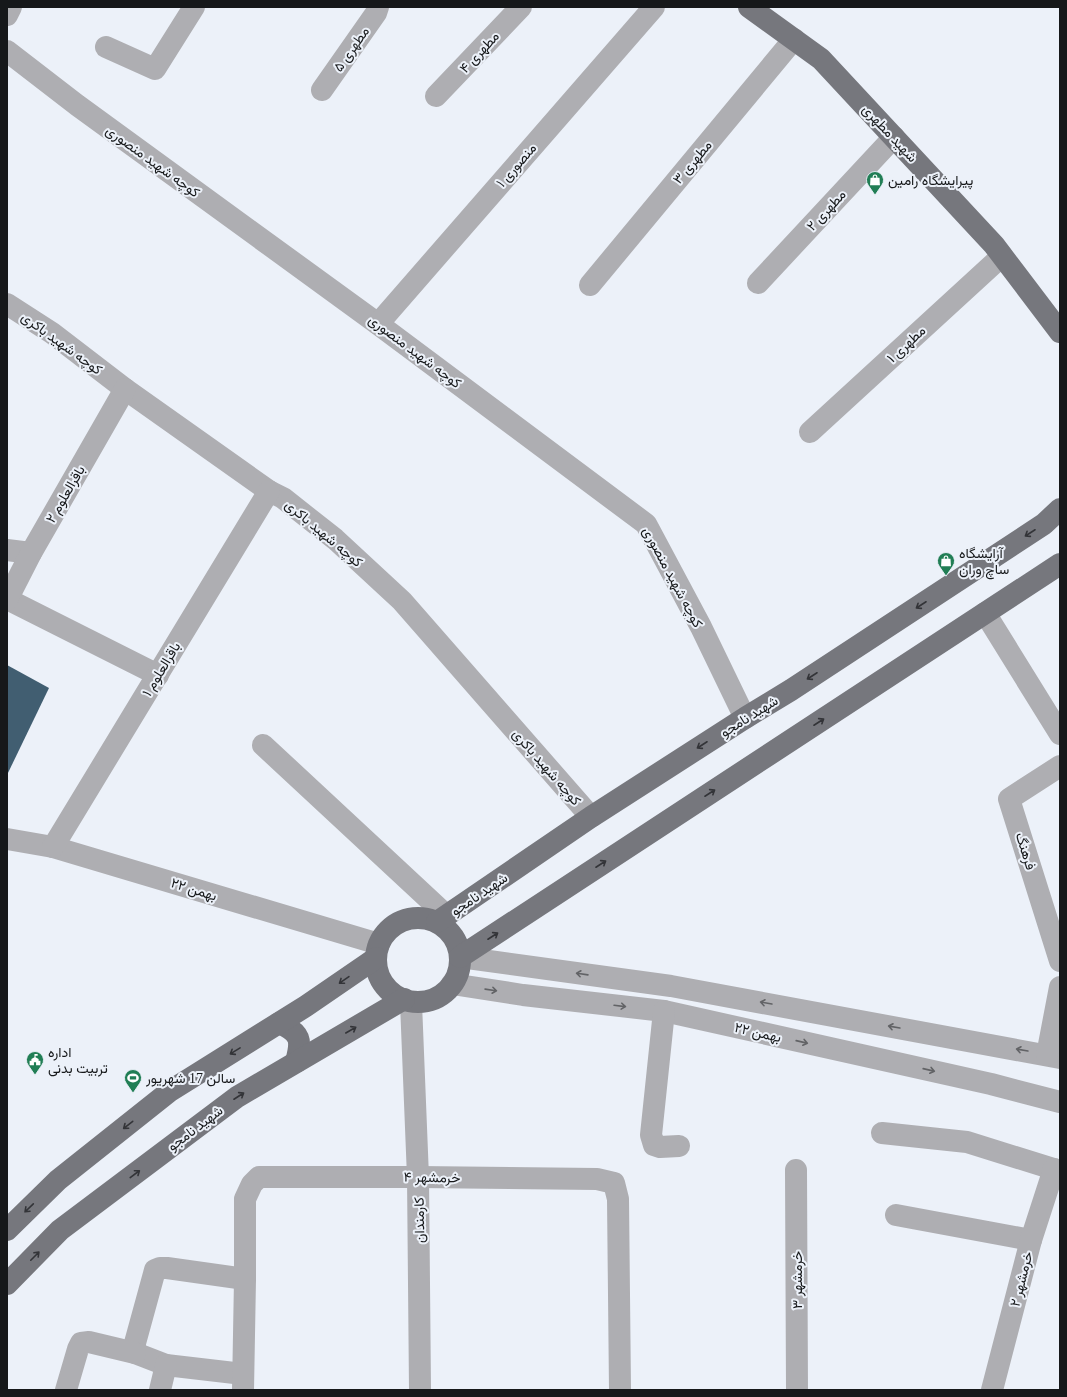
<svg xmlns="http://www.w3.org/2000/svg" width="1067" height="1397" font-family="'Times New Roman',Vazirmatn,serif">
	<style>
		.building { fill: #415e71 }
		.lines { fill: none; stroke-linecap: round; stroke-linejoin: round }
		.minor { stroke: #aeaeb2; stroke-width: 22 }
		.major { stroke: #76777d; stroke-width: 22 }
		.oneway { stroke: #333438 }
		.oneway2 { stroke: #626366 }
		.labels { text-anchor: middle; stroke-width: 4; stroke-linejoin: round; paint-order: stroke }
		.street-label { font-size: 14px; fill: #16181a; stroke: #ecf1f9 }
		.poi-label { font-size: 14px; fill: #16181a; stroke: #ecf1f9; text-anchor: start }
	</style>
	<rect width="100%" height="100%" fill="#ecf1f9"/>
	<path class="building" d="M 7,665 L 49,688 L 7,775 Z"/>
	<g class="lines">
		<g class="minor">
			<path d="M 7,15 L 11,7"/>
			<path d="M 106,47 L 155,69 L 194,7"/>
			<path d="M 7,51 L 77,105 L 378,324 L 646,524 L 701,627 L 745,718"/>
			<path d="M 322,90 L 376,13 L 378,7"/>
			<path d="M 436,96 L 521,7"/>
			<path d="M 758,283 L 894,137"/>
			<path d="M 590,285 L 794,39"/>
			<path d="M 7,304 L 52,333 L 125,389 L 269,491 L 283,498 L 335,539 L 402,601 L 591,817"/>
			<path d="M 378,324 L 654,7"/>
			<path d="M 810,432 L 1002,256"/>
			<path d="M 7,550 L 31,553"/>
			<path d="M 7,599 L 158,675"/>
			<path d="M 7,600 L 31,553 L 125,389"/>
			<path d="M 985,613 L 1060,734"/>
			<path d="M 263,745 L 447,916"/>
			<path d="M 1060,766 L 1009,799 L 1060,961"/>
			<path d="M 7,839 L 53,847 L 379,944"/>
			<path d="M 53,847 L 269,491"/>
			<path d="M 460,957 L 671,986 L 1060,1058"/>
			<path d="M 452,984 L 523,995 L 664,1011 L 991,1084 L 1060,1102"/>
			<path d="M 411,1003 L 418,1177 L 420,1390"/>
			<path d="M 664,1011 L 651,1135 L 654,1145 L 660,1147 L 679,1146"/>
			<path d="M 1047,1055 L 1060,987"/>
			<path d="M 882,1133 L 967,1142 L 1060,1171"/>
			<path d="M 796,1170 L 797,1390"/>
			<path d="M 896,1215 L 1031,1240"/>
			<path d="M 243,1374 L 166,1365 L 135,1353 L 135,1343 L 155,1270 L 160,1268 L 167,1268 L 245,1279"/>
			<path d="M 66,1390 L 78,1349 L 81,1343 L 89,1342 L 135,1353"/>
			<path d="M 160,1390 L 166,1365"/>
			<path d="M 243,1390 L 245,1279 L 245,1199 L 252,1184 L 259,1177 L 418,1177 L 597,1179 L 614,1183 L 618,1199 L 620,1390"/>
			<path d="M 992,1390 L 1031,1240 L 1054,1169"/>
		</g>
		<g class="major">
			<path d="M 749,7 L 821,59 L 994,245 L 1060,332"/>
			<circle cx="418" cy="960" r="42"/>
			<path d="M 437,922 L 591,817 L 745,718 L 791,690 L 1044,524 L 1060,509"/>
			<path d="M 460,957 L 1060,564"/>
			<path d="M 279,1023 C 301,1033 302,1040 296,1062"/>
			<path d="M 7,1230 L 58,1180 L 170,1091 L 306,1006 L 376,958"/>
			<path d="M 7,1284 L 60,1230 L 237,1097 L 404,999"/>
		</g>
	</g>
	<defs><path id="oneway-shaft" d="M-6 0H5M1.5-3L5.5 0L1.5 3" fill="none" stroke-width="1.6" stroke-linecap="round" stroke-linejoin="round"/></defs>
	<g class="oneway">
		<use href="#oneway-shaft" transform="translate(1030 533) rotate(147)"/>
		<use href="#oneway-shaft" transform="translate(921 605) rotate(147)"/>
		<use href="#oneway-shaft" transform="translate(812 676) rotate(147)"/>
		<use href="#oneway-shaft" transform="translate(819 722) rotate(-33)"/>
		<use href="#oneway-shaft" transform="translate(702 745) rotate(147)"/>
		<use href="#oneway-shaft" transform="translate(710 793) rotate(-33)"/>
		<use href="#oneway-shaft" transform="translate(601 864) rotate(-33)"/>
		<use href="#oneway-shaft" transform="translate(493 936) rotate(-33)"/>
		<use href="#oneway-shaft" transform="translate(344 980) rotate(145)"/>
		<use href="#oneway-shaft" transform="translate(351 1030) rotate(-30)"/>
		<use href="#oneway-shaft" transform="translate(235 1051) rotate(148)"/>
		<use href="#oneway-shaft" transform="translate(239 1096) rotate(-33)"/>
		<use href="#oneway-shaft" transform="translate(128 1125) rotate(142)"/>
		<use href="#oneway-shaft" transform="translate(135 1174) rotate(-37)"/>
		<use href="#oneway-shaft" transform="translate(29 1208) rotate(136)"/>
		<use href="#oneway-shaft" transform="translate(35 1256) rotate(-45)"/>
	</g>
	<g class="oneway2">
		<use href="#oneway-shaft" transform="translate(582 974) rotate(-172)"/>
		<use href="#oneway-shaft" transform="translate(491 990) rotate(8)"/>
		<use href="#oneway-shaft" transform="translate(766 1003) rotate(-170)"/>
		<use href="#oneway-shaft" transform="translate(620 1006) rotate(7)"/>
		<use href="#oneway-shaft" transform="translate(894 1027) rotate(-170)"/>
		<use href="#oneway-shaft" transform="translate(802 1042) rotate(13)"/>
		<use href="#oneway-shaft" transform="translate(1022 1050) rotate(-170)"/>
		<use href="#oneway-shaft" transform="translate(929 1070) rotate(13)"/>
	</g>
	<defs>
		<symbol id="shop-pin" viewBox="-11 -11 22 30"><path d="M0 17L-7.5 6A9.5 9.5 0 1 1 7.5 6Z" fill="#217e55" stroke="#ecf1f9"/><path d="M-5-2.5h2.3a2.7 3.5 0 0 1 5.4 0H5L5.5 6h-11ZM-1.5-2.5h3a1.5 2.3 0 0 0-3 0Z" fill="#fff"/></symbol>
		<symbol id="civic-pin" viewBox="-11 -11 22 30"><path d="M0 17L-7.5 6A9.5 9.5 0 1 1 7.5 6Z" fill="#217e55" stroke="#ecf1f9"/><path d="M-.6-6.5H3V-4.5H.6V-3L4-1V1h2V6H-6V1h2V-1L-.6-3ZM-1.2 2.5V6h2.4V2.5Z" fill="#fff"/></symbol>
		<symbol id="stadium-pin" viewBox="-11 -11 22 30"><path d="M0 17L-7.5 6A9.5 9.5 0 1 1 7.5 6Z" fill="#217e55" stroke="#ecf1f9"/><path d="M0-5a6.5 5 0 1 0 0 10a6.5 5 0 1 0 0-10ZM-3.5-1.8h7v3.6h-7Z" fill="#fff"/></symbol>
	</defs>
	<g fill-rule="evenodd">
		<use href="#shop-pin" x="865" y="170" width="20" height="27"/>
		<use href="#shop-pin" x="936" y="551" width="20" height="27"/>
		<use href="#civic-pin" x="25" y="1050" width="20" height="27"/>
		<use href="#stadium-pin" x="123" y="1068" width="20" height="27"/>
	</g>
	<g class="labels">
		<g class="street-label">
			<text transform="translate(351 49) rotate(-55)" y="5">مطهری ۵</text>
			<text transform="translate(479 52) rotate(-47)" y="5">مطهری ۴</text>
			<text transform="translate(890 133) rotate(47)" y="5">شهید مطهری</text>
			<text transform="translate(153 161) rotate(36)" y="5">کوچه شهید منصوری</text>
			<text transform="translate(692 162) rotate(-50)" y="5">مطهری ۳</text>
			<text transform="translate(516 165) rotate(-49)" y="5">منصوری ۱</text>
			<text transform="translate(826 210) rotate(-47)" y="5">مطهری ۲</text>
			<text transform="translate(62 343) rotate(36)" y="5">کوچه شهید باکری</text>
			<text transform="translate(906 344) rotate(-43)" y="5">مطهری ۱</text>
			<text transform="translate(415 351) rotate(37)" y="5">کوچه شهید منصوری</text>
			<text transform="translate(65 494) rotate(-60)" y="5">باقرالعلوم ۲</text>
			<text transform="translate(324 533) rotate(40)" y="5">کوچه شهید باکری</text>
			<text transform="translate(673 577) rotate(62)" y="5">کوچه شهید منصوری</text>
			<text transform="translate(161 669) rotate(-59)" y="5">باقرالعلوم ۱</text>
			<text transform="translate(749 716) rotate(-32)" y="5">شهید نامجو</text>
			<text transform="translate(547 767) rotate(49)" y="5">کوچه شهید باکری</text>
			<text transform="translate(1026 851) rotate(73)" y="5">فرهنگ</text>
			<text transform="translate(194 889) rotate(17)" y="5">۲۲ بهمن</text>
			<text transform="translate(479 894) rotate(-34)" y="5">شهید نامجو</text>
			<text transform="translate(758 1032) rotate(13)" y="5">۲۲ بهمن</text>
			<text transform="translate(195 1128) rotate(-37)" y="5">شهید نامجو</text>
			<text transform="translate(432 1177) rotate(1)" y="5">خرمشهر ۴</text>
			<text transform="translate(419 1220) rotate(-91)" y="5">کارمندان</text>
			<text transform="translate(1021 1279) rotate(-76)" y="5">خرمشهر ۲</text>
			<text transform="translate(797 1280) rotate(-90)" y="5">خرمشهر ۳</text>
		</g>
		<g class="poi-label">
			<text x="888" y="185">پیرایشگاه ‌رامین</text>
			<text x="959" y="558">آرایشگاه<tspan x="959" dy="16">ساچ وران</tspan></text>
			<text x="48" y="1057">اداره<tspan x="48" dy="16">تربیت بدنی</tspan></text>
			<text x="146" y="1083">سالن 17 شهریور</text>
		</g>
	</g>
	<rect width="1067" height="1397" fill="none" stroke="#16181a" stroke-width="16"/>
</svg>
